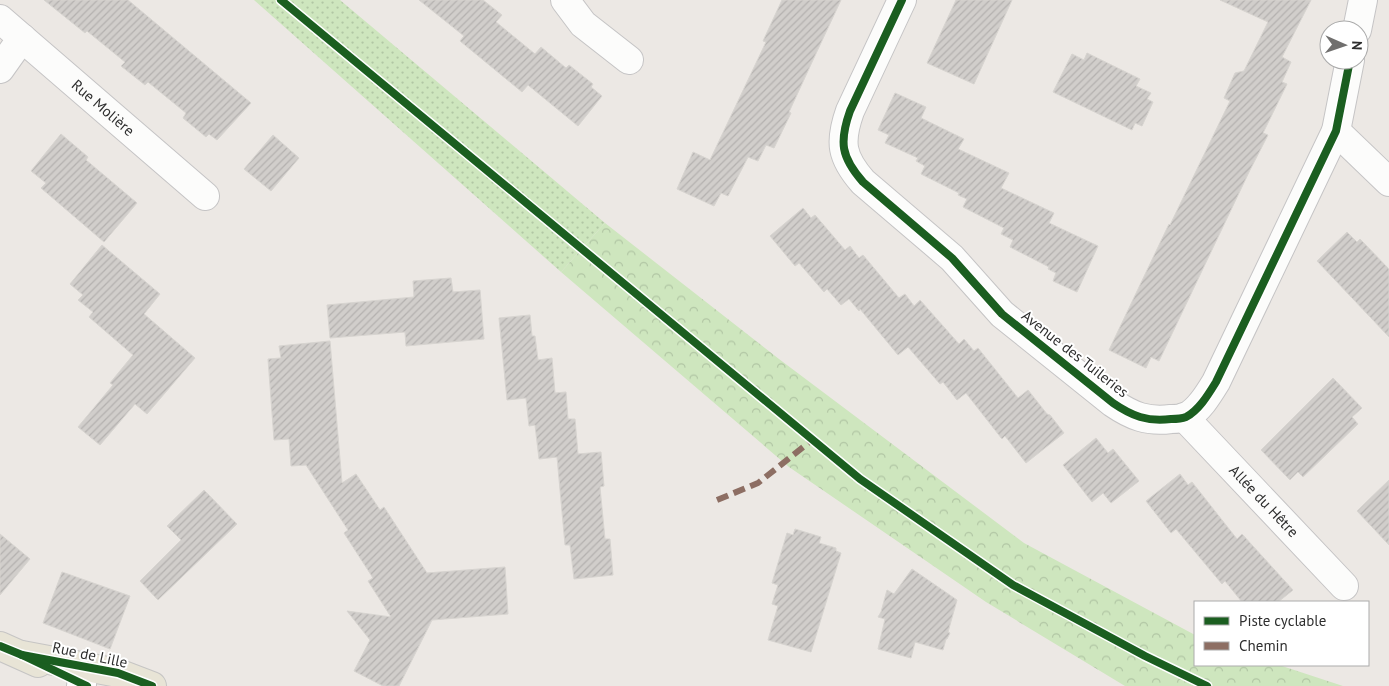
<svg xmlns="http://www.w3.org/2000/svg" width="1389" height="686" font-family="'PT Sans',sans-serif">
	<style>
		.grass { fill: url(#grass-dots) }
		.forest { fill: url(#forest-crowns) }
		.building { fill: url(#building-hatch); stroke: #d7d4d0 }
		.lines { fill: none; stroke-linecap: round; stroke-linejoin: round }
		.minor-casing { stroke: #c5c4c5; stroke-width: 30 }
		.major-casing { stroke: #c6c5c4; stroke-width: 30 }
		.minor { stroke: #fcfcfb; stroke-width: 28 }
		.major { stroke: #e8e4d6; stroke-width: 28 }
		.quiet { stroke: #8d6e63; stroke-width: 6; stroke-dasharray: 12 6; stroke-linecap: butt }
		.cycleway-casing { stroke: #fff; stroke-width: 11 }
		.cycleway { stroke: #1b5e20; stroke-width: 8 }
		.labels { text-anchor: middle; stroke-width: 4; stroke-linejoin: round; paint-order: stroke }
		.street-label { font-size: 15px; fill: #2e2e2e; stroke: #fff }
	</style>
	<defs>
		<pattern id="grass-dots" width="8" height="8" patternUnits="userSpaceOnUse" patternTransform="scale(1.25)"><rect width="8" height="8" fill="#cee6be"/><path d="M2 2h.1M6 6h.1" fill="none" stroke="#b1c6a4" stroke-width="1.8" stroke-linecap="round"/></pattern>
		<pattern id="forest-crowns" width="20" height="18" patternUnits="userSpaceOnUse" patternTransform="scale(1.25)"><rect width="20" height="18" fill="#cee6be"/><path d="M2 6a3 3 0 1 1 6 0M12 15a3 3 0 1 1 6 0" fill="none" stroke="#b1c6a4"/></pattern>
		<pattern id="building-hatch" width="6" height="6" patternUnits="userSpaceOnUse" patternTransform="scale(1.25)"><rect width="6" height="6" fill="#d1cecb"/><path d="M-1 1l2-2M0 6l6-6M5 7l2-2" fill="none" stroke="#b4b1af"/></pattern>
	</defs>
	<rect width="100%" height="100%" fill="#ece8e4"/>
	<path class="grass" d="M 254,0 L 340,0 L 605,223 L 561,272 Z"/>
	<path class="forest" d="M 605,223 L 779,359 L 1024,543 L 1195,635 L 1195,665 L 1279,665 L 1343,686 L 1125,686 L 986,602 L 789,467 L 561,272 Z"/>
	<g class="building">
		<path d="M 44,0 L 128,0 L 251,103 L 217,140 L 209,134 L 206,137 L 183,118 L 186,113 L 148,82 L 145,85 L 121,66 L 125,62 L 87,31 L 85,33 Z"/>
		<path d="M 419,0 L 483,0 L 502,15 L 496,22 L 535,54 L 541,47 L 566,68 L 569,65 L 593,84 L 591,87 L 602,96 L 578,126 L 528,85 L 522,92 L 460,41 L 464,36 Z"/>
		<path d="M 782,0 L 841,0 L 813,60 L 789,112 L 791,113 L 774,148 L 766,145 L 758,161 L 748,157 L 728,196 L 721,193 L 714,206 L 677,189 L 693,152 L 710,160 L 766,42 L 763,41 Z"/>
		<path d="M 956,0 L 1012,0 L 974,84 L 927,63 Z"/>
		<path d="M 1220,0 L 1311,0 L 1282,57 L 1291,62 L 1282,82 L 1287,84 L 1263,133 L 1268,135 L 1250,170 L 1159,361 L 1151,357 L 1146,368 L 1109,350 L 1169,224 L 1170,225 L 1230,101 L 1224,98 L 1235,73 L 1244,71 L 1268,22 Z"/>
		<path d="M 1087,53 L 1140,79 L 1136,86 L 1151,93 L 1147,99 L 1153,102 L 1142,126 L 1135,123 L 1132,130 L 1053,92 L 1072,54 L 1084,60 Z"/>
		<path d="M 895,93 L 926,107 L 921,118 L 964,139 L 958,149 L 1009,173 L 1001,188 L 1054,213 L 1049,223 L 1098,246 L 1077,292 L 1053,281 L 1056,273 L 1048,269 L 1049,267 L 1010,247 L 1013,240 L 1001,234 L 1004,228 L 963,207 L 967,199 L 958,195 L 959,193 L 921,174 L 925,166 L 916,161 L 918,158 L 885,143 L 889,135 L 878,130 Z"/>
		<path d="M 61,134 L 88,157 L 86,160 L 137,203 L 104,242 L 41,188 L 46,183 L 31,171 Z"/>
		<path d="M 273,135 L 299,158 L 271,191 L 244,169 Z"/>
		<path d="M 803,208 L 811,218 L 815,215 L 845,250 L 850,246 L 859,258 L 863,255 L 899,298 L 905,294 L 914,306 L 920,300 L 959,344 L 964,339 L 974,351 L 978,348 L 1018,398 L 1028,390 L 1047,414 L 1050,415 L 1064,433 L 1026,463 L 1005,436 L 1002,439 L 966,393 L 957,400 L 943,382 L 940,384 L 908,347 L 898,355 L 860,309 L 859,311 L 849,299 L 841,305 L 827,289 L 824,292 L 799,263 L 795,266 L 770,236 Z"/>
		<path d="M 1347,232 L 1357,242 L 1360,239 L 1389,269 L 1389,337 L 1317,261 Z"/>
		<path d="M 102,245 L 160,294 L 144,314 L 195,358 L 147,414 L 135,404 L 100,445 L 78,427 L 113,385 L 110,383 L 133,355 L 89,317 L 93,312 L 78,300 L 83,295 L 70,284 Z"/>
		<path d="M 451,278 L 453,292 L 480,290 L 484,339 L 406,346 L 405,332 L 330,338 L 327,305 L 414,297 L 413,281 Z"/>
		<path d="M 530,315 L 532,336 L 535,336 L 538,360 L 552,358 L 555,393 L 566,392 L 568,419 L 575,419 L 578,454 L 601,452 L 604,486 L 600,487 L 605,539 L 610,539 L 613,575 L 574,579 L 570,545 L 565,545 L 557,457 L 539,459 L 535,425 L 529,426 L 526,398 L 507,400 L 499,318 Z"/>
		<path d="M 330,341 L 342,483 L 356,474 L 380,510 L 384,507 L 427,573 L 505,567 L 508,614 L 432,620 L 399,686 L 383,686 L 354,671 L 370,640 L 347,611 L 391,617 L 368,581 L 373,578 L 344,533 L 348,530 L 306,465 L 291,466 L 289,439 L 274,440 L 268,359 L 281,358 L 279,346 Z"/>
		<path d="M 1333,378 L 1362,408 L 1352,417 L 1358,424 L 1303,477 L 1298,472 L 1290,480 L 1261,450 Z"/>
		<path d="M 1096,438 L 1108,453 L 1113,449 L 1139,481 L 1111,503 L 1103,493 L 1092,502 L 1063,465 Z"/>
		<path d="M 1180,474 L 1188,485 L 1192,482 L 1237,539 L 1242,534 L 1293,590 L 1278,602 L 1242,602 L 1225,581 L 1222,584 L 1176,529 L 1171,533 L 1146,501 Z"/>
		<path d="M 1389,480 L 1389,545 L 1357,511 Z"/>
		<path d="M 204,490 L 237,524 L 158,600 L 140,581 L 181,540 L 167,526 Z"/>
		<path d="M 795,529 L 821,537 L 819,543 L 836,548 L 836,551 L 841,553 L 811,652 L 768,640 L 778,606 L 772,604 L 778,585 L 772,583 L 787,533 L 793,535 Z"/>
		<path d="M 0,534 L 30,559 L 0,595 Z"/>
		<path d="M 912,569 L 957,600 L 948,632 L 950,633 L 947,639 L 946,639 L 943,650 L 915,642 L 911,658 L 878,649 L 885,619 L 878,617 L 881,612 L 887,590 L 894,594 Z"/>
		<path d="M 62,572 L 130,596 L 110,649 L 43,623 Z"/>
	</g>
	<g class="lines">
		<defs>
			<g id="minor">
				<path d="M 565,0 L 583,24 L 629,60"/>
				<path d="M 902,0 L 850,111 C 839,142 841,157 863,182 L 952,258 L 1002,314 L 1113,403 C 1132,416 1147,422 1171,419 C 1175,419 1181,419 1186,417 C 1199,410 1208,395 1216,382 L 1336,131 L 1350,60"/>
				<path id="s1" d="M 0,19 L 205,196"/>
				<path d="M 1357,30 L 1363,0"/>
				<path d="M 0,69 L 22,38"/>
				<path d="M 1336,131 L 1389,182"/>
				<path id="s2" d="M 1184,417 L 1344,586"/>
				<path d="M 81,686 L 82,684"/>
			</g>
			<g id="major">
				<path d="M 0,646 L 38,663"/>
				<path d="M 22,655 L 118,673 L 152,686"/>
			</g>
		</defs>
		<use href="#minor" class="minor-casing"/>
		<use href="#major" class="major-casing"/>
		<use href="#minor" class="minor"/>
		<use href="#major" class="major"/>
		<path class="quiet" d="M 717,500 L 758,483 L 812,440"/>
		<defs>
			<g id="cycleway">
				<path d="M 281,0 L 860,479 L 1013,585 L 1145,656 L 1207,686"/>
				<path d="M 902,0 L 850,111 C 839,142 841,157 863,182 L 952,258 L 1002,314 L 1113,403 C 1132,416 1147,422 1171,419 C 1175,419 1181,419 1186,417 C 1199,410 1208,395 1216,382 L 1336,131 L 1350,60"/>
				<path d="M 0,646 L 22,655 L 87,686"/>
				<path d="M 22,655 L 118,673 L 152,686"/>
			</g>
		</defs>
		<use href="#cycleway" class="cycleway-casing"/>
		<use href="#cycleway" class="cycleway"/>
	</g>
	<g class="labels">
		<g class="street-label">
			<text dy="5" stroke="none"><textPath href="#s1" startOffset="136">Rue Molière</textPath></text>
			<text transform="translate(1075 354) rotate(38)" y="5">Avenue des Tuileries</text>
			<text dy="5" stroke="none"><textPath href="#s2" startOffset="116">Allée du Hêtre</textPath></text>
			<text transform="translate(90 655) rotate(12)" y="5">Rue de Lille</text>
		</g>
	</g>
	<rect x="1194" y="601" width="175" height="65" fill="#ffffff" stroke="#ababab"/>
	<rect x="1204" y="617" width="25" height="8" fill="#1b5e20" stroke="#ababab"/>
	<text x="1239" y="626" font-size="15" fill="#2e2e2e">Piste cyclable</text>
	<rect x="1204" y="642" width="25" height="8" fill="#8d6e63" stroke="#ababab"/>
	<text x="1239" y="651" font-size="15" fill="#2e2e2e">Chemin</text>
	<g transform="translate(1344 45) rotate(92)"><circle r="24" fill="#ffffff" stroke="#ababab"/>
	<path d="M0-4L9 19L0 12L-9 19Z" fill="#706f6e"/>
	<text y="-8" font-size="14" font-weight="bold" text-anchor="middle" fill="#2e2e2e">N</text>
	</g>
</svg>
